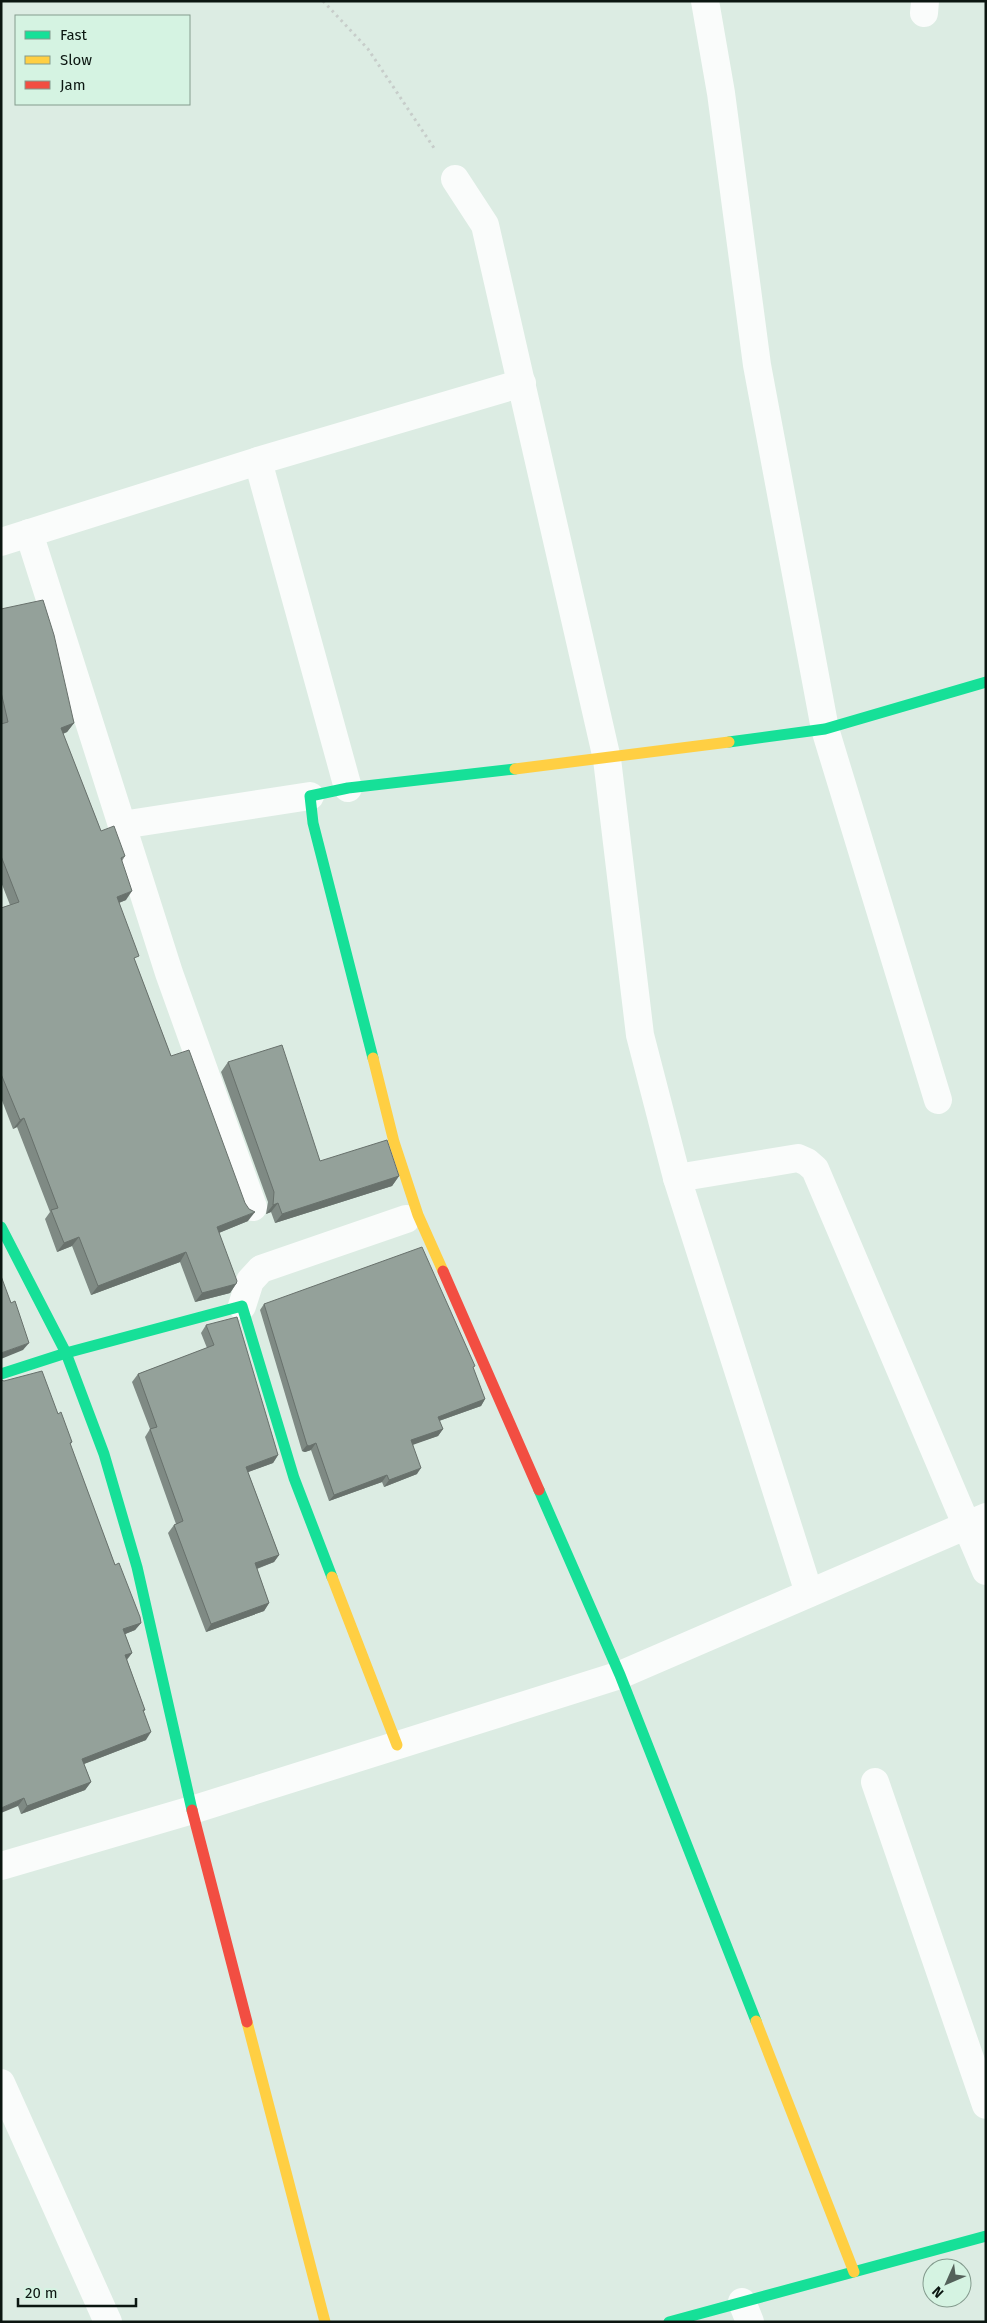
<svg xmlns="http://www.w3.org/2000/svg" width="987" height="2323" font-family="'Fira Sans',sans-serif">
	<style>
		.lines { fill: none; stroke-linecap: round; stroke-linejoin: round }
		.path { stroke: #c7cdca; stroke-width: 3; stroke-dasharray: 2.5 4; stroke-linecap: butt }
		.street { stroke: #fafcfb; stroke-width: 28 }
		.fast { stroke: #16e098; stroke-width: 11 }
		.slow { stroke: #ffcf43; stroke-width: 11 }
		.jam { stroke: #f24e42; stroke-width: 11 }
		.wall { fill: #7f8a84 }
		.shaded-wall { fill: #68716c }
		.building { fill: #94a19a; stroke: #68716c }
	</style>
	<rect width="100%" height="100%" fill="#dcece3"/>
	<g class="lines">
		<path class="path" d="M 323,1 L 368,49 L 436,151"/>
		<g class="street">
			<path d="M 705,1 L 721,93 L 757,365 L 825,729 L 938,1100"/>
			<path d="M 924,13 L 925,1"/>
			<path d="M 455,179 L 485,225 L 607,759 L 640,1035 L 677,1178 L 809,1593"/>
			<path d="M 258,461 L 348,788"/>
			<path d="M 29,533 L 169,973 L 253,1207"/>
			<path d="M 1,542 L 258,461 L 522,383"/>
			<path d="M 122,825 L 310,796"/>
			<path d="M 677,1178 L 798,1158 L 807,1162 L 815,1169 L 986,1571"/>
			<path d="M 242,1306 L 250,1281 L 261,1269 L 406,1219"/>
			<path d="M 875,1782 L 986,2105"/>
			<path d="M 1,1866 L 192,1810 L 620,1675 L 986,1517"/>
			<path d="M 1,2083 L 108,2322"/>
			<path d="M 742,2302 L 750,2322"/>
		</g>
		<g class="fast">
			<path d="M 729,742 L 825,729 L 986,682"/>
			<path d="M 373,1058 L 313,823 L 310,796 L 348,788 L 515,769"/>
			<path d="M 1,1227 L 66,1353 L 104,1454 L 137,1567 L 192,1810"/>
			<path d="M 1,1374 L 66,1353 L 242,1306 L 294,1478 L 332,1577"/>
			<path d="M 539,1490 L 620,1675 L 756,2021"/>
			<path d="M 669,2322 L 986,2236"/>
		</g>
		<g class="slow">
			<path d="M 515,769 L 729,742"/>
			<path d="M 373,1058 L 394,1142 L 418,1215 L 443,1271"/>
			<path d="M 332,1577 L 397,1745"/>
			<path d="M 756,2021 L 854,2272"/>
			<path d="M 247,2022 L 325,2322"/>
		</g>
		<g class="jam">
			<path d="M 443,1271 L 539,1490"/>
			<path d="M 192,1810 L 247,2022"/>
		</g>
	</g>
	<g class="wall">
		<path d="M 1,609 L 74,723 L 67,732 L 63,734 L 101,831 L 125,856 L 122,861 L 126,900 L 119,903 L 135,961 L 171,1056 L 248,1221 L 219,1233 L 236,1284 L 230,1293 L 195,1302 L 180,1262 L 91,1295 L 72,1246 L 57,1252 L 45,1219 L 50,1212 L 17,1127 L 13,1129 L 1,1098 L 1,908 L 10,905 L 1,882 Z"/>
		<path d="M 228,1062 L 320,1161 L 399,1176 L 392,1186 L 275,1223 L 271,1212 L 266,1214 L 268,1202 L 221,1072 Z"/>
		<path d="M 264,1304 L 473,1368 L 485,1399 L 481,1406 L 439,1421 L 443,1429 L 438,1436 L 413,1444 L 417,1474 L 384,1487 L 382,1482 L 329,1501 L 311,1450 L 305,1452 L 302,1451 L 260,1310 Z"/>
		<path d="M 206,1325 L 278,1455 L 273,1463 L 248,1472 L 279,1555 L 274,1562 L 257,1569 L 269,1603 L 264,1611 L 206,1632 L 168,1533 L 174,1525 L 176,1524 L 145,1437 L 150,1429 L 132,1382 L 138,1374 L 207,1348 L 201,1333 Z"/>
		<path d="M 58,1414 L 72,1442 L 70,1445 L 115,1565 L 141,1623 L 135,1630 L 125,1634 L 132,1653 L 127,1660 L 145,1710 L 143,1712 L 146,1740 L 84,1764 L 91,1782 L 85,1790 L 21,1814 L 18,1806 Z"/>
	</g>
	<g class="shaded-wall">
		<path d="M 74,723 L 67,732 L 54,737 L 61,728 Z"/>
		<path d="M 132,891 L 126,900 L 110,906 L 117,897 Z"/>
		<path d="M 24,1118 L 17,1127 L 13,1129 L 20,1120 Z"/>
		<path d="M 399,1176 L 392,1186 L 275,1223 L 282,1214 Z"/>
		<path d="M 278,1203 L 271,1212 L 266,1214 L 273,1205 Z"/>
		<path d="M 255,1212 L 248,1221 L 211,1236 L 217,1227 Z"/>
		<path d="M 79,1237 L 72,1246 L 57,1252 L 64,1243 Z"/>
		<path d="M 186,1252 L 180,1262 L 91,1295 L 98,1286 Z"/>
		<path d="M 236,1284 L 230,1293 L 195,1302 L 202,1293 Z"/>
		<path d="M 29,1343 L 23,1350 L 1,1359 L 1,1353 Z"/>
		<path d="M 485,1399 L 481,1406 L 433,1423 L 438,1417 Z"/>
		<path d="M 443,1429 L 438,1436 L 407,1447 L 411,1440 Z"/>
		<path d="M 316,1443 L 311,1450 L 305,1452 L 302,1451 L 307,1445 Z"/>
		<path d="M 278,1455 L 273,1463 L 240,1475 L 246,1467 Z"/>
		<path d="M 421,1468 L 417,1474 L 384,1487 L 389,1480 Z"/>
		<path d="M 387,1475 L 382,1482 L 329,1501 L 334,1495 Z"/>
		<path d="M 279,1555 L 274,1562 L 250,1571 L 255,1563 Z"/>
		<path d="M 269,1603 L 264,1611 L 206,1632 L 211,1624 Z"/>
		<path d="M 141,1623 L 135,1630 L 118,1637 L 123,1629 Z"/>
		<path d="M 132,1653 L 126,1660 L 125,1655 Z"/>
		<path d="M 151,1732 L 146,1740 L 76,1767 L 82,1759 Z"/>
		<path d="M 91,1782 L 85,1790 L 21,1814 L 27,1806 Z"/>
		<path d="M 24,1798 L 18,1806 L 1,1813 L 1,1808 Z"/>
	</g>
	<g class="building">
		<path d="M 43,600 L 54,635 L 74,723 L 61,728 L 101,831 L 114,826 L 125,856 L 121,858 L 132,891 L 117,897 L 139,956 L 134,958 L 171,1056 L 189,1050 L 245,1203 L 249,1209 L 255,1212 L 217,1227 L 237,1281 L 236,1284 L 202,1293 L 186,1252 L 98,1286 L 79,1237 L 64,1243 L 51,1210 L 58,1208 L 24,1118 L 20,1120 L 1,1074 L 1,908 L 19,902 L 1,856 L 1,724 L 8,722 L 1,692 L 1,609 Z"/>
		<path d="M 282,1045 L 320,1161 L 387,1140 L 399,1176 L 282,1214 L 278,1203 L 273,1205 L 274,1192 L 228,1062 Z"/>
		<path d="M 422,1247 L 475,1366 L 473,1367 L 485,1399 L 438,1417 L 443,1429 L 411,1440 L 421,1468 L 389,1480 L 387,1475 L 334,1495 L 316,1443 L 309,1446 L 307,1445 L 264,1304 Z"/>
		<path d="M 1,1276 L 11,1303 L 15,1301 L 29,1343 L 1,1353 Z"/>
		<path d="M 237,1317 L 278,1455 L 246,1467 L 279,1555 L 255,1563 L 269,1603 L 211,1624 L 174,1525 L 183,1521 L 150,1429 L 157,1427 L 138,1374 L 214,1345 L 206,1325 Z"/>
		<path d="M 42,1371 L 58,1414 L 61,1412 L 72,1442 L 70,1443 L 115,1565 L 119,1563 L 140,1617 L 141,1623 L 123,1629 L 132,1653 L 125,1655 L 145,1710 L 143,1710 L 151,1732 L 82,1759 L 91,1782 L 27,1806 L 24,1798 L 1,1808 L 1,1380 L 4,1381 Z"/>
	</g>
	<rect width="987" height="2323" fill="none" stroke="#0b1611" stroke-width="5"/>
	<rect x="15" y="15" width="175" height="90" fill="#d5f3e2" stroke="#849b8e"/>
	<rect x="25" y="31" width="25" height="8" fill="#16e098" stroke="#849b8e"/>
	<text x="60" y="40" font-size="15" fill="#0b1611">Fast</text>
	<rect x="25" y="56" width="25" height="8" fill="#ffcf43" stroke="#849b8e"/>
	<text x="60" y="65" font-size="15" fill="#0b1611">Slow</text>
	<rect x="25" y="81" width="25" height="8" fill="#f24e42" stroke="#849b8e"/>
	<text x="60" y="90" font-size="15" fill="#0b1611">Jam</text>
	<g transform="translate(947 2283) rotate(225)"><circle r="24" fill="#d5f3e2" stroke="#849b8e"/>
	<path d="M0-4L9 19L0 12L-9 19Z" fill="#54615a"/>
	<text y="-8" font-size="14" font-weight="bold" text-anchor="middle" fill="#0b1611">N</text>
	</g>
	<path d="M18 2298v8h118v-8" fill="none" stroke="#0b1611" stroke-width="2.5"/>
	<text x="25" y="2298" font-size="15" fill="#0b1611" stroke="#d5f3e2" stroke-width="4" paint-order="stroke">20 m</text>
</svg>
